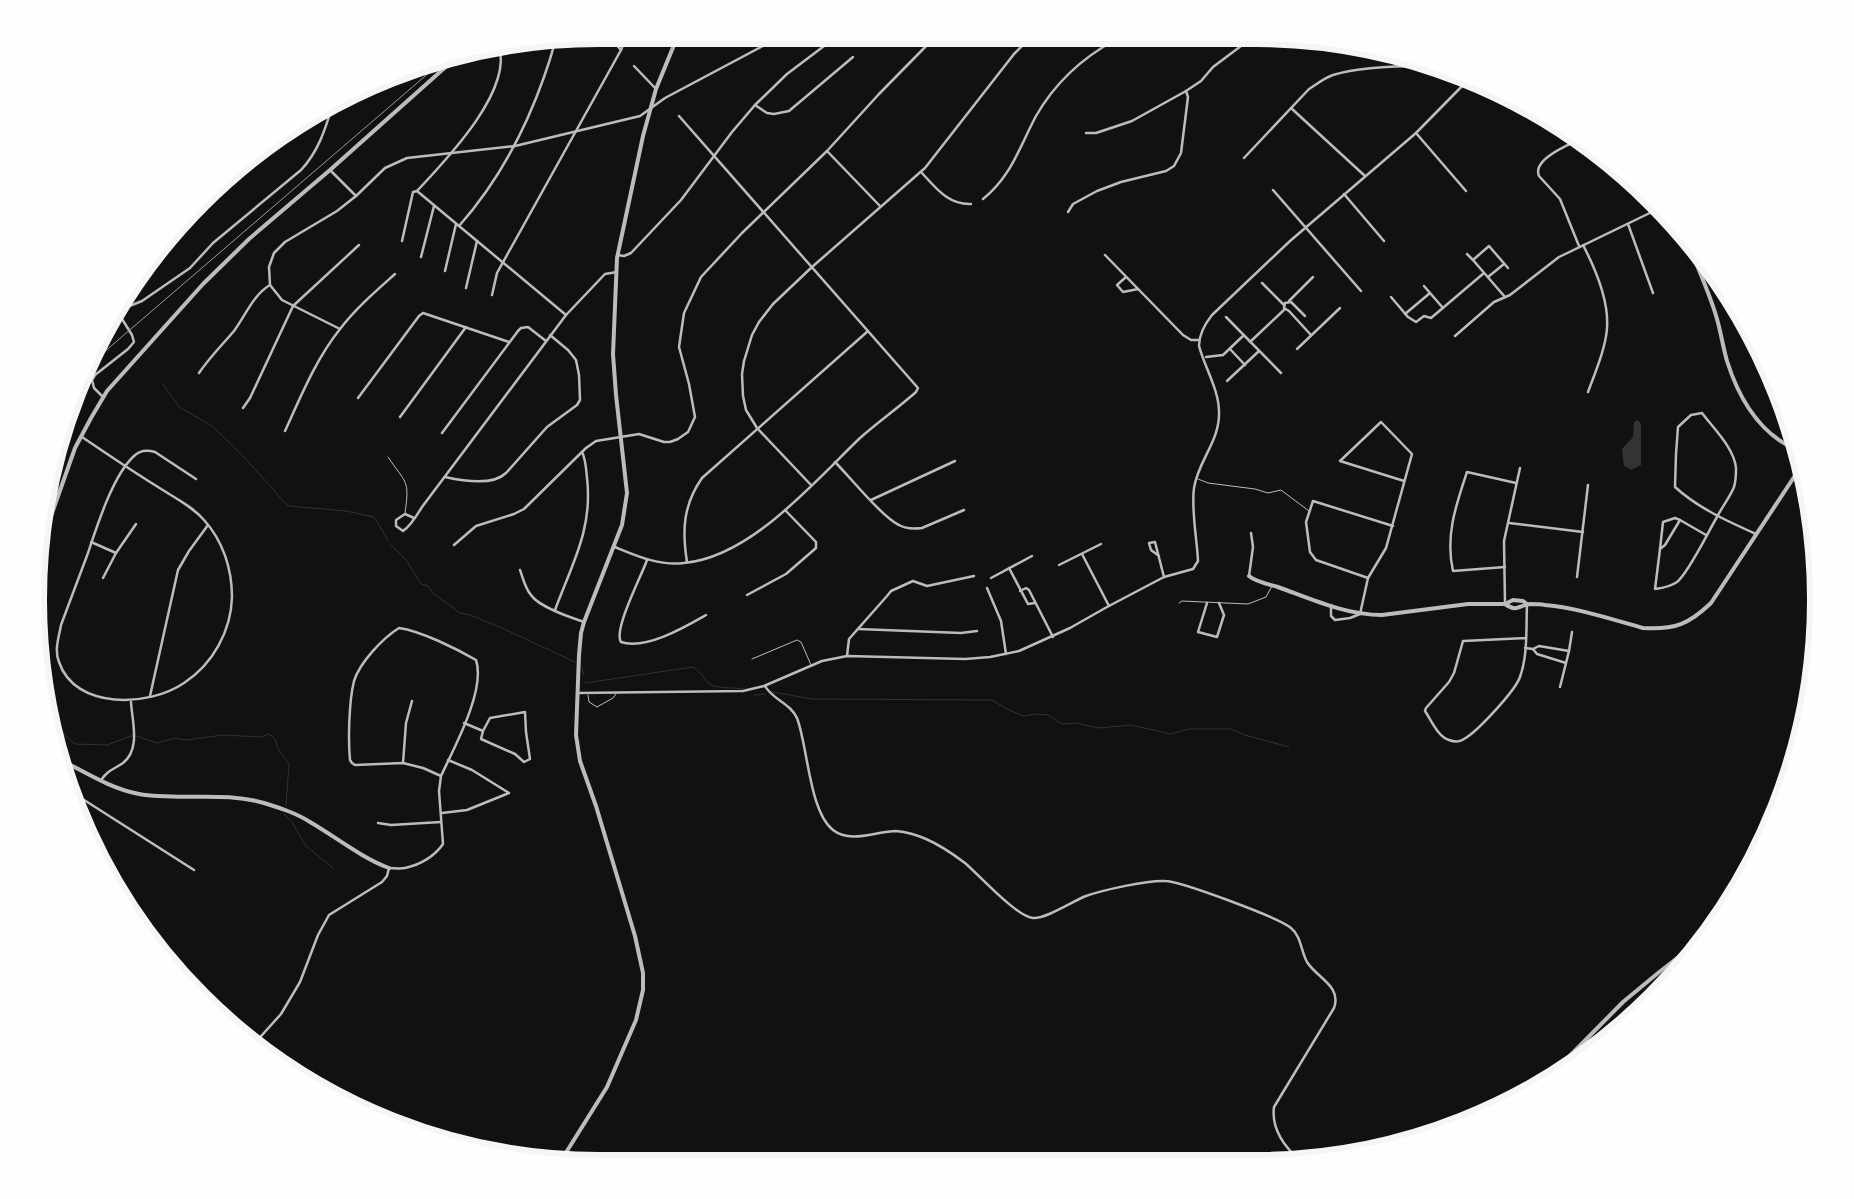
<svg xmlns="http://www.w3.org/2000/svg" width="1854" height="1199" font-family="Karla,sans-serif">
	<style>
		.water { fill: #333 }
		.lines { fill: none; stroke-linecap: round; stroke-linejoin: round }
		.stream { stroke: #333; stroke-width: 1 }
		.service { stroke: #bcbcbc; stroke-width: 1 }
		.minor { stroke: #bcbcbc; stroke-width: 2.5 }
		.tertiary { stroke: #bcbcbc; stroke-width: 4 }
		.rail { stroke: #9a9a9a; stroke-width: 1 }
		.rim { fill: none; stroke: #f5f5f5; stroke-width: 6 }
	</style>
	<rect width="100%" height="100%" fill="#111"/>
	<path class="water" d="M 1638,420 L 1641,424 L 1641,465 L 1631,470 L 1624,466 L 1622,449 L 1633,437 L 1634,422 Z"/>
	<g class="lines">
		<g class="stream">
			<path d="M 163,384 L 179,407 L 212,426 L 242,455 L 273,489 L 281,499 L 289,506 L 346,511 L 374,517 L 388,540"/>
			<path d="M 391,545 L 406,560 L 421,584 L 428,586 L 433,593 L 460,613 L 470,615 L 502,628 L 575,662"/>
			<path d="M 582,668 L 584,675"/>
			<path d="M 585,682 L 585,683 L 693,667 C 702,671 704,683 714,686 C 723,689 734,687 743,689"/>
			<path d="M 773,692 L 812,699 L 992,700 L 1009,710 L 1024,716 L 1036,714 L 1048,715 L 1062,724 L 1076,723 L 1099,728 L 1131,725 L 1171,734 L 1188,729 L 1231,729 L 1245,735 L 1289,747"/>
			<path d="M 754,695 L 765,694"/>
			<path d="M 50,722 L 75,744 L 107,745 L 131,736 L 137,736 L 157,743 L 175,738 L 186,740 L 223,735 L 261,737 L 269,734 C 279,740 274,742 279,750 C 281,755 286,759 289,764 L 286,806"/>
			<path d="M 284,814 L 292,822 L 305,845 L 334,869"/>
		</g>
		<g class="service">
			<path d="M 388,457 C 406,484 410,479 405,513"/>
			<path d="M 1198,479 L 1208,483 L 1255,489 L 1268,493 L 1281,490 L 1309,511"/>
			<path d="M 1179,603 L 1182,601 L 1248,604 L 1266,597 L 1272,586"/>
			<path d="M 752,659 L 797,640 L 801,642 L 811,665"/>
			<path d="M 588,695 L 589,702 L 597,707 L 613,698 L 616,694"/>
		</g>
		<g class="minor">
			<path d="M 612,40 L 621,50"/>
			<path d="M 634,66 L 656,89"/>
			<path d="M 755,105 L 767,113 L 774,114 L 789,111 L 853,57"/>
			<path d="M 1291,108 L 1365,176"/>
			<path d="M 1086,133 L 1096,133 L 1132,121 L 1186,91 L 1201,81 L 1213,67 L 1249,40"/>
			<path d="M 1416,133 L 1466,191"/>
			<path d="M 1578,140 C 1566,146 1532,160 1539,176 L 1560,199 L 1579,246"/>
			<path d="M 827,151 L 880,206"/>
			<path d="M 1244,158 L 1309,89 C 1317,84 1324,78 1333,75 C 1359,67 1397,66 1424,66"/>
			<path d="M 330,170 L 356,196 L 385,168 L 407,158 L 515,146 L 640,116 L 665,98 L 774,40"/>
			<path d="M 921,172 C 936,188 948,205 971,204"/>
			<path d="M 1273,190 L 1361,291"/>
			<path d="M 417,191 L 566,315"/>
			<path d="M 1344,194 L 1384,241"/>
			<path d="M 983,199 C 1011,177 1020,146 1036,116 C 1055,83 1082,58 1115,40"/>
			<path d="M 1068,212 L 1073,204 L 1097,191 L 1121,182 L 1166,171 L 1174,166 L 1181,153 L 1188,97 L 1186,91"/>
			<path d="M 1628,224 L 1653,293"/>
			<path d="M 459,226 C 497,183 525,131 544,77 C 548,65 553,52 555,40"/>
			<path d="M 402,241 L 413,192 L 417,191 C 446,160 513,91 499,46"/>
			<path d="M 1583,245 C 1595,268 1609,301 1607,328 C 1606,347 1595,373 1588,392"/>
			<path d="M 1467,254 L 1473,260"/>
			<path d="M 618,255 L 624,256 L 631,253 L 681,200 L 732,132 L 755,105 L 787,74 L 832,40"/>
			<path d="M 1105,255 L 1183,335 L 1191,340 L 1199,340"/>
			<path d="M 421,257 L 434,206"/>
			<path d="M 445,271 L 456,224"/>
			<path d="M 1126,277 L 1117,285 L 1123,292 L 1138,289"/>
			<path d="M 1488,277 L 1504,264"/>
			<path d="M 1262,283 L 1284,305"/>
			<path d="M 1424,286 L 1443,308"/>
			<path d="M 466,288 L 477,241"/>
			<path d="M 492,295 L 497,273 L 621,50 L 625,40"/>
			<path d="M 1391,297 L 1408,317 L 1416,322 L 1424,316 L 1431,318 L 1484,273"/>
			<path d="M 1505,297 L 1473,260 L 1489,246 L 1508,268"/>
			<path d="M 1289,301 L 1313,277"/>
			<path d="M 117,311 L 142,301 L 190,268 L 213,243 L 301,170 C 318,152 325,130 332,107"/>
			<path d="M 1405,314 L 1430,293"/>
			<path d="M 1305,316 L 1291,302 L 1285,303 L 1284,308 L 1289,311 L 1311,335"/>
			<path d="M 1226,317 L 1281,373"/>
			<path d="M 340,329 L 282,300 L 270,285 L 269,267 L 274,253 L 285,242 L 337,211 L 356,196"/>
			<path d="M 1455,336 L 1494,302 L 1510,295 L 1559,257 L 1658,209"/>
			<path d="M 1250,342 L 1285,309"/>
			<path d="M 1230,349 L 1245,365"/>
			<path d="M 1297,349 L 1340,308"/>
			<path d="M 1206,357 L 1223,355 L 1244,335"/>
			<path d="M 199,373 C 209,358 222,345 234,331 C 245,316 254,294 270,285"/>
			<path d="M 1227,381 L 1259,351"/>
			<path d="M 103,397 L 94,388 L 92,380 L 95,375 L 128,349 L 134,342 L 132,335 L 117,311"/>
			<path d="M 358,398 L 419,316 L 423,313 L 509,342"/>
			<path d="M 243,408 L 250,398 L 293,306 L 359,245"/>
			<path d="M 400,417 L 466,327"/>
			<path d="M 285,431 C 301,396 316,359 340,329 C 356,308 376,291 395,274"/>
			<path d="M 442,433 L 518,331 L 521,328 L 528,327 L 546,341"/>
			<path d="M 82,437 C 107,454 132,471 158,487 C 173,497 192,506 204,520 C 223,541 232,569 232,597 C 231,631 213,664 184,683 C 149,707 75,710 59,662 C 54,650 59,637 61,625 C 70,601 79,577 88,553 C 97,526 113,475 134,456 C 140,450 148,450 155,452 L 196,479"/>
			<path d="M 835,462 C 850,477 882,517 899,525 C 906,529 914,529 922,528 L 964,510"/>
			<path d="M 445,477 C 463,481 493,486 506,473 L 547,427 L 577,405 L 580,400 L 579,375 L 576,360 L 568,350 L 550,335"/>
			<path d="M 811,485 L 757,428 L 746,410 L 743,396 L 742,374 L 744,361 L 752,335 L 759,322 L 773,304 L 812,267 L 925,168 L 1014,54 L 1028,40"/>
			<path d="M 871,500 L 955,461"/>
			<path d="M 414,518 L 405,514 L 396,520 L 396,526 L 403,531 C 411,526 417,515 422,507 L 566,315 L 605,274 L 617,272"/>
			<path d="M 1509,523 L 1583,532"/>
			<path d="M 1706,535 L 1680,520 L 1665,545 L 1660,549 L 1655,589 C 1663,588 1670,587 1677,582 C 1689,572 1708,532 1717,517 C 1722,507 1730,497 1734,487 C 1736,481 1736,474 1736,468 C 1734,448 1714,429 1702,413 L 1691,415 L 1678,427 L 1676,454 L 1675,487 C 1698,508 1727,521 1756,534"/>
			<path d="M 91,542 L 116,553 L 103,578"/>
			<path d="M 454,545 L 476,526 L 514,514 L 524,509 L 586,448 L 596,441 L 639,434 L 664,442 L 670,442 L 678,439 L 688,432 L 695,417 L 689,384 L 679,347 L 684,313 L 701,277 L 742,233 L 827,151 L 879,94 L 932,40"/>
			<path d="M 615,547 C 637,556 659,566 684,563 C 751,557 814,482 860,438 C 878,422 898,408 916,392 L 918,388 L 679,116"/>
			<path d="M 1660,549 L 1663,522 L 1675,518 L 1680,520"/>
			<path d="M 116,553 L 136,524"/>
			<path d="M 1082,554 L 1109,606"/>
			<path d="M 1159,556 L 1151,550 L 1149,543 L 1155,542 L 1164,577"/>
			<path d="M 647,560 C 642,575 613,630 621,642 C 646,650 685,627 706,615"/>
			<path d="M 687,562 C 682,531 683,505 702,478 L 868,331"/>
			<path d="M 1059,565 L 1101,544"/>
			<path d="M 1505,567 L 1453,571 C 1445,536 1456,505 1467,472 L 1516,483"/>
			<path d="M 1009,568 L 1028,604 L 1035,603"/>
			<path d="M 520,570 C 523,578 525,588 531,595 C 539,607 569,617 584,622"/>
			<path d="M 1249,576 L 1253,547 L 1251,533"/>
			<path d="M 1577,577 L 1588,485"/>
			<path d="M 991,578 L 1032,556"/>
			<path d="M 1368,578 L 1316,560 L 1310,552 L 1306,522 L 1313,501 L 1393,526"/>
			<path d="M 987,588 L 1001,621 L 1006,654"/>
			<path d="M 1020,591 L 1026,588 L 1029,590 L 1053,637"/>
			<path d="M 747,595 L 786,574 L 816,548 L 816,542 L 785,510"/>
			<path d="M 1207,603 L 1198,632 L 1217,637 L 1224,615 L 1219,603"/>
			<path d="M 1505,604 L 1504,541 L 1520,468"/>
			<path d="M 1331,605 L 1331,616 L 1335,620 L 1350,618 L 1360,614 L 1368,578 L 1386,548 L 1412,454 L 1381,422 L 1340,461 L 1404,481"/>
			<path d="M 555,610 C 572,564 593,529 587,478 C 586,469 586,460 582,452"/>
			<path d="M 858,629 L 961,633 L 977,631"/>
			<path d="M 1526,638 L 1463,641 L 1454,673 L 1449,682 L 1426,708 L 1425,711 C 1431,720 1438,737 1449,740 C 1454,742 1460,742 1464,739 C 1477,732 1515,691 1520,677 C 1528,655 1526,628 1527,604"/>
			<path d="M 1525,648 L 1533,649 L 1539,646 L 1569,651 L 1572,632"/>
			<path d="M 1533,649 L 1537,654 L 1566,663 L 1560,687"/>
			<path d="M 847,656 L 849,639 L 887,596 L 891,591 L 913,581 L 927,586 L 974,576"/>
			<path d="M 1566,663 L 1569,651"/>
			<path d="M 765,686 C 773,700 790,703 797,718 C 808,747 809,811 833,830 C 851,844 876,831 896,831 C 906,832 917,835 926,839 C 940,845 953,854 965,863 C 979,875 1017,917 1033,918 C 1046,919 1073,901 1086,896 C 1103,890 1148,880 1165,881 C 1180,881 1280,918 1291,928 C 1301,936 1301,951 1307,962 C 1317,978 1342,986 1334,1008 L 1274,1107 C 1271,1129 1285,1148 1301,1161"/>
			<path d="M 577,693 L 743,691 L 764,686 L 822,661 L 847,656 L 965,659 L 990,657 L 1019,651 L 1070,628 L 1107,607 L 1164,577 L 1193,569 L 1198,561 C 1197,539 1191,509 1194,488 C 1198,461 1220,441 1219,412 C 1219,390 1205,368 1199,346 C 1199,334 1204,325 1212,315 L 1290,241 L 1416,133 L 1470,78"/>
			<path d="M 150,696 L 178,570 L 189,551 L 208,525"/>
			<path d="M 464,723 L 483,731 L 481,739 L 515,754 L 524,762 L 530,759 L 526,732 L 525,712 L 490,718 L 483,731"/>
			<path d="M 403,763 L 406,723 L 412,701"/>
			<path d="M 101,780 C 109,769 113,770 123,763 C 141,749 132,721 131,702"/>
			<path d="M 70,791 L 194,870"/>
			<path d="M 442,813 L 467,810 L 509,793 L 472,770 L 448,760"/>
			<path d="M 378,823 L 391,825 L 441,822"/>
			<path d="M 254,1044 L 281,1014 L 300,982 L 318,935 L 329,915 L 382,882 L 387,876 L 389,868 C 394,868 400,869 405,868 C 420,865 435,856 443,844 L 439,791 L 441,776 C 454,748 486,690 476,660 C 457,649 421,631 399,628 C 383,638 360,662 354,681 C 349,701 348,739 350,760 L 352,763 L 355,765 L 403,763 L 423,768 L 441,776"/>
		</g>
		<g class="tertiary">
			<path d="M 1685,237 C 1696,264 1709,291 1717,319 C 1721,333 1723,347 1727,361 C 1739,399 1760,435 1799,451"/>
			<path d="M 1799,451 L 1796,461 L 1802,469"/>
			<path d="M 38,553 L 75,448 L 91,418 L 107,391 L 203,284 L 249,239 L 330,170 L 459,55"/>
			<path d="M 1249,576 C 1256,582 1268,584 1278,587 C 1311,599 1346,615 1382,615 L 1468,604 L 1505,604 L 1513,600 L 1523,601 L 1527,604"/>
			<path d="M 1505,604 C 1518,613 1518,605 1530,604 C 1535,604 1540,604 1545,605 C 1578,608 1611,619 1643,628 C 1675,630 1689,624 1711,603 L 1800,468"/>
			<path d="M 59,759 C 85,772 111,789 139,794 C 180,801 224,791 264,803 C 280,808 296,813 310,822 C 336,837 360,857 389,868"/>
			<path d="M 1546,1080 L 1623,1002 L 1658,973 L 1703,938"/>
			<path d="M 562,1159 L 607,1087 L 636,1020 L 643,990 L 643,973 L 635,936 L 596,806 L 580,761 L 576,735 L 579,655 L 581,633 L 584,622 L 622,525 L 627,493 L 616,395 L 613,354 L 617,258 L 643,136 L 656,89 L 676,40"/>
		</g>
		<path class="rail" d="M 89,365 L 445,59"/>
	</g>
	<path d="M0 0H1854V1199H0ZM599 44H1255A555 555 0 0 1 1810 599V600A555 555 0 0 1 1255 1155H599A555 555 0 0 1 44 600V599A555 555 0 0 1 599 44Z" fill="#fefefe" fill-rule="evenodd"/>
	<path class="rim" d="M599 44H1255A555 555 0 0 1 1810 599V600A555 555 0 0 1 1255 1155H599A555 555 0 0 1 44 600V599A555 555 0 0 1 599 44Z"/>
</svg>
